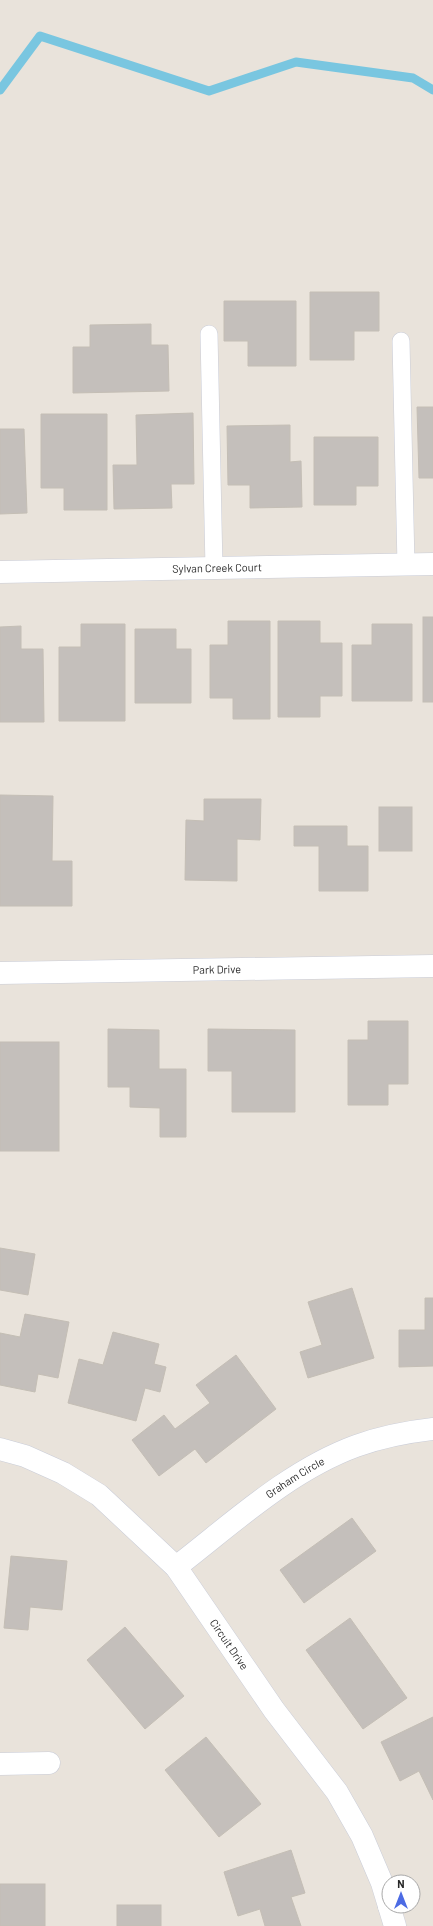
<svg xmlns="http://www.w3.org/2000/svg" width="433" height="1926" font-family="Barlow,sans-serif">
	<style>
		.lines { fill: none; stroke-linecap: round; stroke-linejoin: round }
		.stream { stroke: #79c6e0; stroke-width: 9 }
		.building { fill: #c4bfbb; stroke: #c4beb5 }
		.service-casing { stroke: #cacdd8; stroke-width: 18 }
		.minor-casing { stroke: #cacdd8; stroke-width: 23 }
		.service { stroke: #fff; stroke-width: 17 }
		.minor { stroke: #fff; stroke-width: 22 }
		.labels { text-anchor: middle; stroke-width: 3.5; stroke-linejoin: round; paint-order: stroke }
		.street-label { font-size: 11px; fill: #282828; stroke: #fff }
	</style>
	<rect width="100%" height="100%" fill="#e9e3db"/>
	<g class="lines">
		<path class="stream" d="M 0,90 L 40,36 L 209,91 L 296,62 L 413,78 L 433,90"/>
	</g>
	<g class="building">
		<path d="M 310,292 L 379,292 L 379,331 L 354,331 L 354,360 L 310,360 Z"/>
		<path d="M 224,301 L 296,301 L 296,366 L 248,366 L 248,341 L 224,341 Z"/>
		<path d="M 151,324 L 151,345 L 168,345 L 169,391 L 73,393 L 73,347 L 90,347 L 90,325 Z"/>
		<path d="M 417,407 L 433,407 L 433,478 L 419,478 Z"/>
		<path d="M 193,413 L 194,484 L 171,484 L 172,508 L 114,509 L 113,465 L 137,465 L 136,415 Z"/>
		<path d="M 41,414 L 107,414 L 107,510 L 64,510 L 64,488 L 41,488 Z"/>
		<path d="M 290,425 L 290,462 L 301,461 L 302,507 L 250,508 L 250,485 L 228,485 L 227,426 Z"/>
		<path d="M 0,429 L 24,429 L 27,513 L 0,514 Z"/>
		<path d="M 314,437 L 378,437 L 378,486 L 356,486 L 356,505 L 314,505 Z"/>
		<rect x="423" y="617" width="10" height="85"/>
		<path d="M 228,621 L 270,621 L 270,719 L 233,719 L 233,698 L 210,698 L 210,645 L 228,645 Z"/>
		<path d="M 278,621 L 320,621 L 320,643 L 342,643 L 342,696 L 320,696 L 320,717 L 278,717 Z"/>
		<path d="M 81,624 L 125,624 L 125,721 L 59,721 L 59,647 L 81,647 Z"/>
		<path d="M 372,624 L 412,624 L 412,701 L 352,701 L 352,645 L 372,645 Z"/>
		<path d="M 21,626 L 21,649 L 43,649 L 44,722 L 0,722 L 0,627 Z"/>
		<path d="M 135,629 L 176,629 L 176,649 L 191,649 L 191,703 L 135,703 Z"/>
		<path d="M 0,795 L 53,796 L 52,861 L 72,861 L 72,906 L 0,906 Z"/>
		<path d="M 204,799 L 261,799 L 260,840 L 237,839 L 237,881 L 185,880 L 186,820 L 204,821 Z"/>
		<rect x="379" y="807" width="33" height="44"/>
		<path d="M 294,826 L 347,826 L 347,846 L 368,846 L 368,891 L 319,891 L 319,846 L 294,846 Z"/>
		<path d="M 368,1021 L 408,1021 L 408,1084 L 388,1084 L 388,1105 L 348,1105 L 348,1040 L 368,1040 Z"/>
		<path d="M 108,1029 L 159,1030 L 159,1069 L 186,1069 L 186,1137 L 160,1137 L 160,1108 L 130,1107 L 130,1087 L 108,1087 Z"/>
		<path d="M 208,1029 L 295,1030 L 295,1112 L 232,1112 L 232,1071 L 208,1071 Z"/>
		<rect x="0" y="1042" width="59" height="109"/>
		<path d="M 0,1248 L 35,1254 L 28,1295 L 0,1290 Z"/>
		<path d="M 352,1288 L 374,1358 L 308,1378 L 300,1352 L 322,1345 L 308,1302 Z"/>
		<path d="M 425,1298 L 433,1298 L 433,1366 L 399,1367 L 399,1330 L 425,1330 Z"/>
		<path d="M 25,1314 L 69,1322 L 58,1378 L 38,1374 L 35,1392 L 0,1385 L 0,1333 L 20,1337 Z"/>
		<path d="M 113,1332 L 159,1344 L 154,1364 L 166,1367 L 160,1392 L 145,1388 L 136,1421 L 68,1403 L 79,1359 L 103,1365 Z"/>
		<path d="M 236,1355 L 276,1409 L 206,1463 L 195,1449 L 159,1476 L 132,1440 L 164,1415 L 175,1429 L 210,1403 L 196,1385 Z"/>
		<path d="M 352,1518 L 376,1551 L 304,1603 L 280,1570 Z"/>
		<path d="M 11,1556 L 67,1561 L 62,1610 L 30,1607 L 28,1630 L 4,1628 Z"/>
		<path d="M 350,1618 L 407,1698 L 363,1729 L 306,1650 Z"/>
		<path d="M 125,1627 L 184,1696 L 145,1729 L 87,1660 Z"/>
		<path d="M 433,1717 L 433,1800 L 419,1771 L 400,1781 L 381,1742 Z"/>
		<path d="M 206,1737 L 261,1804 L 219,1837 L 165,1770 Z"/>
		<path d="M 291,1850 L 305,1893 L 291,1897 L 301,1926 L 265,1926 L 260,1909 L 238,1916 L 224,1872 Z"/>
		<rect x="0" y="1884" width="45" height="42"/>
		<rect x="117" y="1905" width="44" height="21"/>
	</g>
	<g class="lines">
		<defs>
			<g id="service">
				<path d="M 209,334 L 214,568"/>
				<path d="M 401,341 L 406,565"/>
			</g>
			<g id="minor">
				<path id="s1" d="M 0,572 L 433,564"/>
				<path id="s2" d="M 0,973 L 433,966"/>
				<path id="s3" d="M 0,1449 L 25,1456 L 63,1473 L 99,1495 L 176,1567 L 274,1710 L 337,1792 L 362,1836 L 382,1883 L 389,1906"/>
				<path id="s4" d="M 176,1567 C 232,1524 288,1471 356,1446 C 381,1437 406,1432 433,1429"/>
				<path d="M 0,1764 L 49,1763"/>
				<path d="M 389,1906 L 395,1926"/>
			</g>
		</defs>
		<use href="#service" class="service-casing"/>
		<use href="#minor" class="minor-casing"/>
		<use href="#service" class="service"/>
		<use href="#minor" class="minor"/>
	</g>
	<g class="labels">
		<g class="street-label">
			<text dy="4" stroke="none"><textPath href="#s1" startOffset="217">Sylvan Creek Court</textPath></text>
			<text dy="4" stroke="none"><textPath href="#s2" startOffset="217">Park Drive</textPath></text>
			<text dy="4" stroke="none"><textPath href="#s4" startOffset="149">Graham Circle</textPath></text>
			<text dy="4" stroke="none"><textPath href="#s3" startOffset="309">Circuit Drive</textPath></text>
		</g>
	</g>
	<g transform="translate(401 1894)"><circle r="19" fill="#ffffff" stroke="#a9a9a9"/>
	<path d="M0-3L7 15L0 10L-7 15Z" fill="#4c6be4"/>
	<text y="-6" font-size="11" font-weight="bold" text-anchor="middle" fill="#282828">N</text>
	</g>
</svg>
